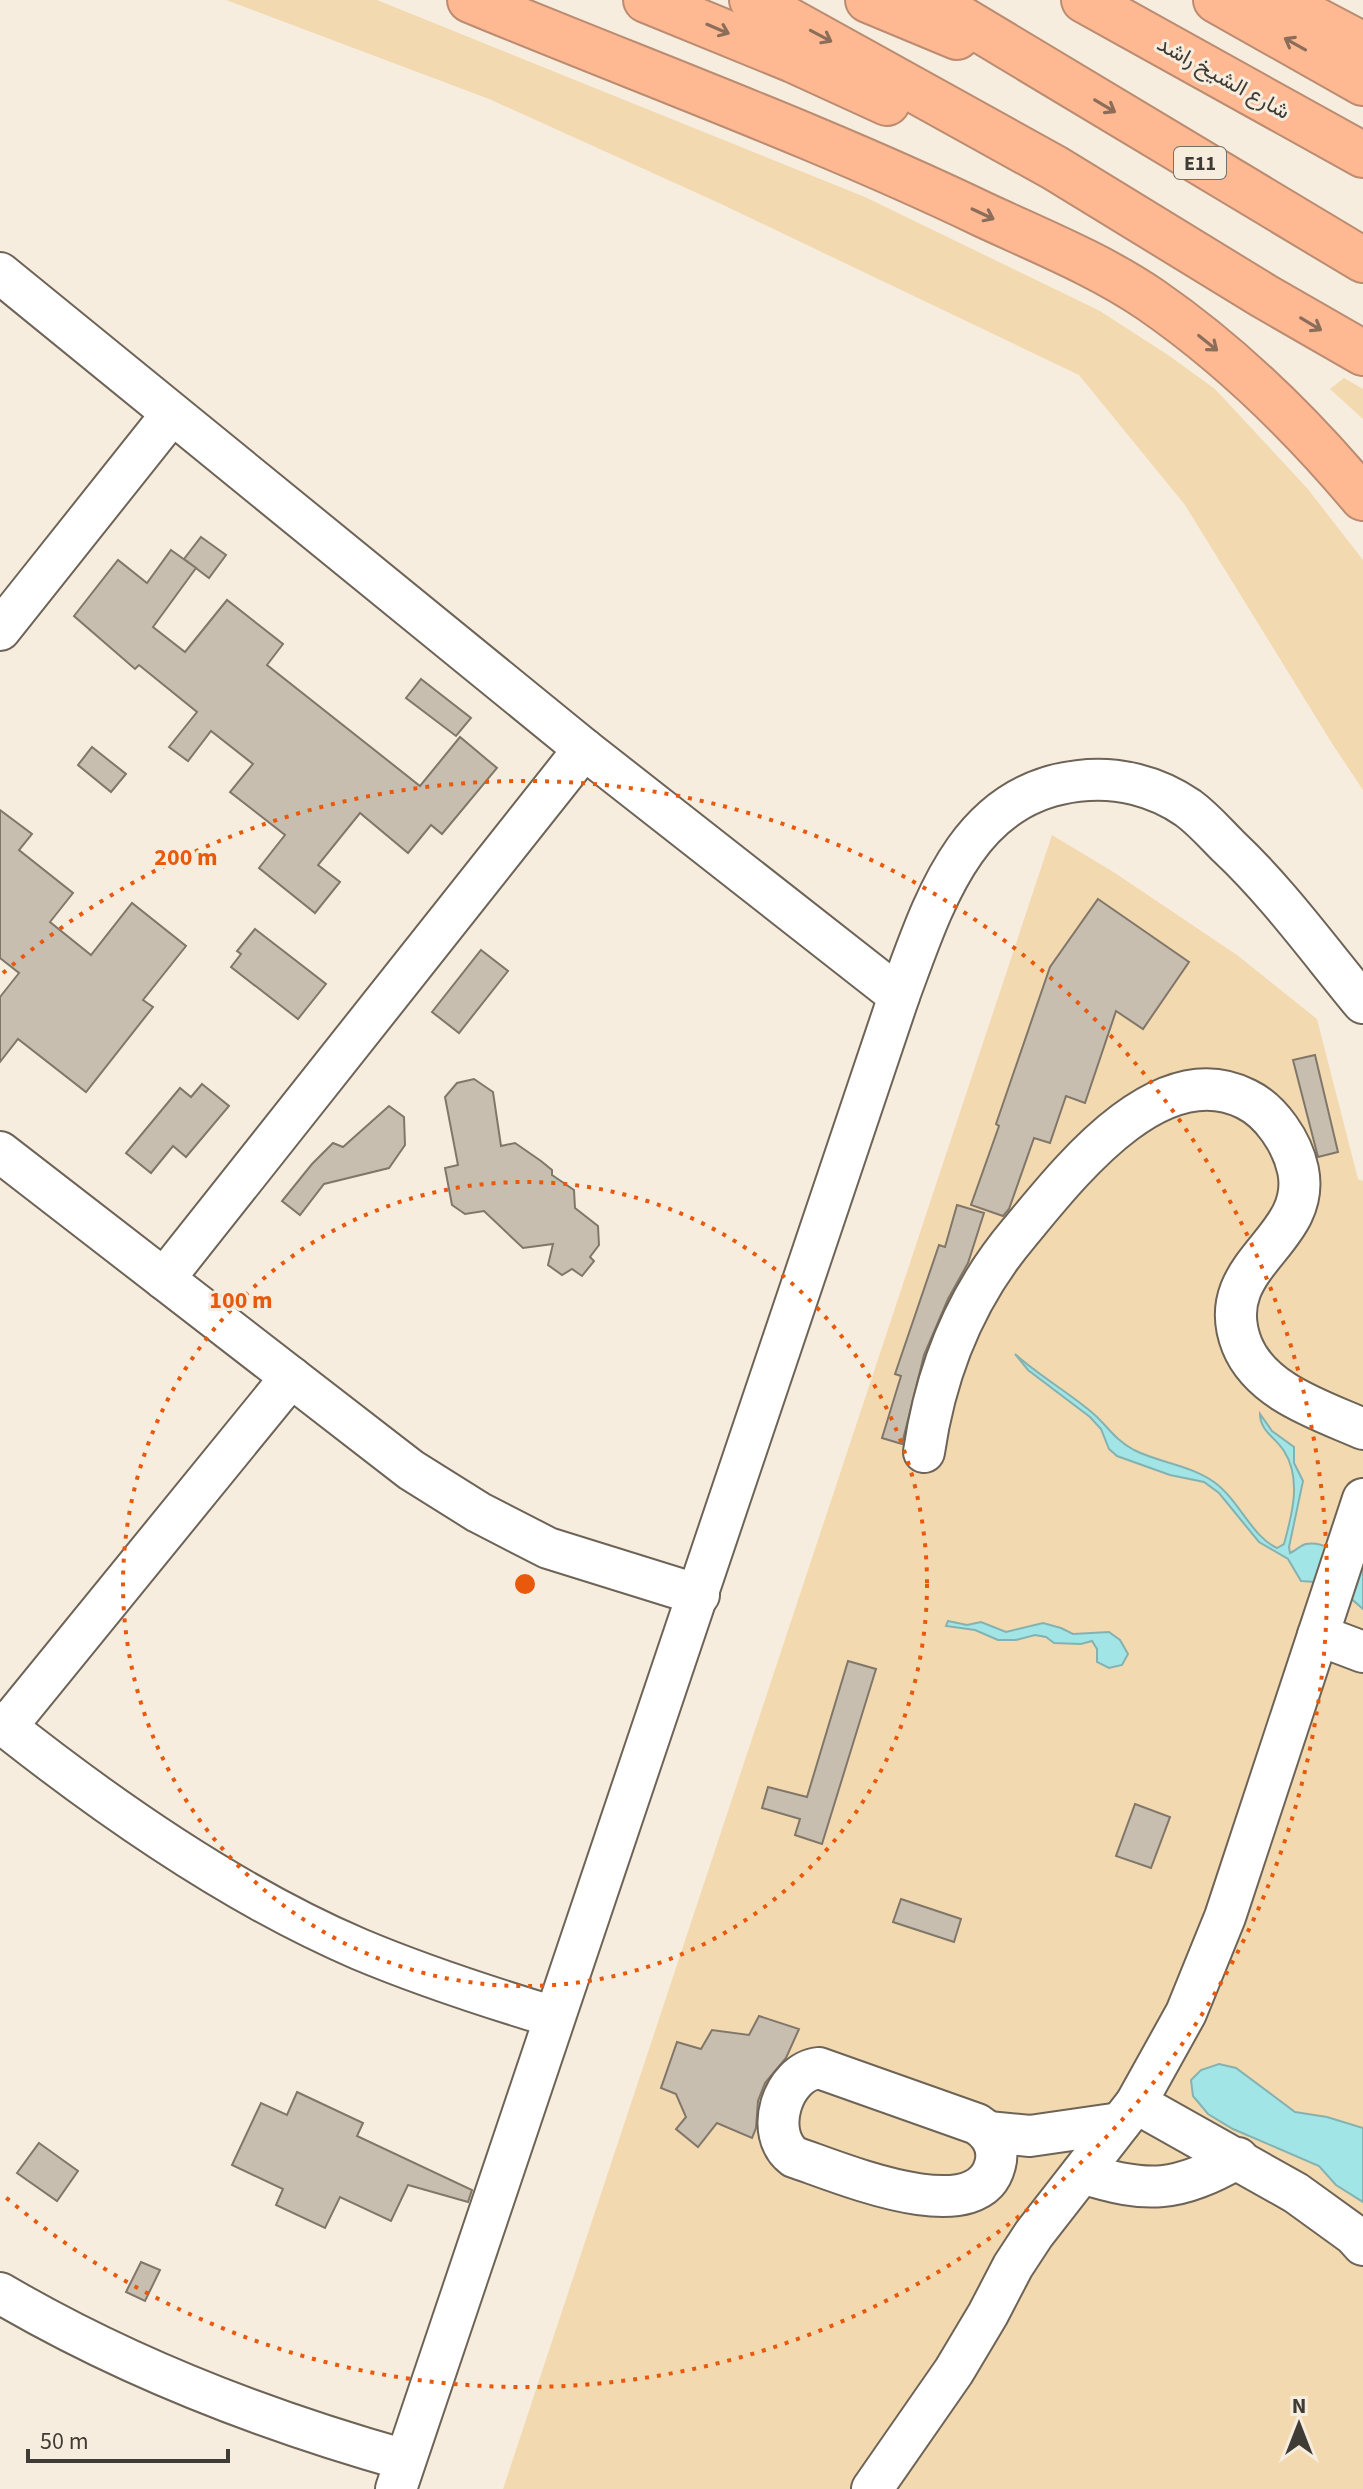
<svg xmlns="http://www.w3.org/2000/svg" width="1363" height="2489" font-family="'Source Sans 3',Vazirmatn,sans-serif">
	<style>
		.green { fill: #f3d9af }
		.water { fill: #a1e5e6; stroke: #84b2b1; stroke-width: 2 }
		.building { fill: #c8beaf; stroke: #80776a; stroke-width: 2 }
		.lines { fill: none; stroke-linecap: round; stroke-linejoin: round }
		.minor-casing { stroke: #6d6457; stroke-width: 44 }
		.highway-casing { stroke: #bb8c71; stroke-width: 48 }
		.minor { stroke: #fff; stroke-width: 40 }
		.highway { stroke: #feb892; stroke-width: 44 }
		.oneway { stroke: #8b6d5a }
		.ring { fill: none; stroke: #e8590c; stroke-width: 4; stroke-dasharray: 4 8 }
		.labels { text-anchor: middle; stroke-width: 6; stroke-linejoin: round; paint-order: stroke }
		.shield { fill: #f7edde; stroke: #767068; stroke-width: 2 }
		.shield-label { font-size: 20px; font-weight: bold; fill: #3f3b35 }
		.street-label { font-size: 22px; fill: #3f3b35; stroke: #f7edde }
		.centre { fill: #e8590c; stroke: #f7edde; stroke-width: 4 }
		.ring-label { font-size: 24px; text-anchor: middle; font-weight: bold; fill: #e8590c; stroke: #f7edde; stroke-width: 6; stroke-linejoin: round; paint-order: stroke }
	</style>
	<rect width="100%" height="100%" fill="#f7edde"/>
	<g class="green">
		<path d="M 226,0 L 377,0 L 865,197 L 1100,311 L 1168,355 L 1215,389 L 1307,488 L 1363,560 L 1363,790 L 1333,745 L 1185,505 L 1079,375 L 719,203 L 489,99 Z"/>
		<path d="M 1344,378 L 1363,389 L 1363,419 L 1330,389 Z"/>
		<path d="M 1052,835 L 1115,873 L 1237,955 L 1317,1019 L 1358,1179 L 1363,1181 L 1363,2489 L 503,2489 Z"/>
	</g>
	<g class="water">
		<path d="M 1015,1354 C 1038,1375 1065,1390 1089,1410 C 1108,1425 1111,1437 1134,1450 C 1160,1463 1190,1465 1214,1482 C 1239,1500 1252,1537 1277,1548 L 1284,1544 C 1292,1515 1302,1479 1284,1451 C 1276,1438 1260,1431 1260,1414 L 1272,1431 L 1294,1447 L 1294,1463 L 1303,1481 L 1289,1547 L 1290,1553 C 1295,1551 1301,1545 1306,1544 C 1325,1540 1345,1558 1359,1568 L 1363,1568 L 1363,1609 C 1342,1590 1331,1582 1301,1581 L 1288,1559 L 1259,1542 L 1219,1493 L 1204,1482 L 1170,1475 L 1117,1456 L 1109,1449 L 1101,1429 L 1090,1417 L 1028,1370 Z"/>
		<path d="M 948,1621 L 967,1625 L 981,1622 L 1006,1632 L 1043,1623 L 1061,1628 L 1073,1634 L 1109,1632 L 1120,1640 L 1128,1654 L 1122,1665 L 1109,1668 L 1097,1662 L 1097,1649 L 1092,1641 L 1081,1644 L 1054,1643 L 1046,1637 L 1035,1635 L 1016,1640 L 998,1640 L 975,1630 L 946,1626 Z"/>
		<path d="M 1219,2064 L 1236,2068 L 1295,2112 L 1327,2117 L 1363,2128 L 1363,2202 L 1336,2185 L 1319,2166 L 1233,2129 L 1208,2114 L 1193,2096 L 1191,2080 L 1201,2070 Z"/>
	</g>
	<g class="building">
		<path d="M 201,537 L 226,555 L 209,578 L 184,559 Z"/>
		<path d="M 171,550 L 196,568 L 153,627 L 185,652 L 227,600 L 283,644 L 267,665 L 420,786 L 460,737 L 497,768 L 442,834 L 431,825 L 408,853 L 360,813 L 318,865 L 340,882 L 315,913 L 259,868 L 285,835 L 230,792 L 253,764 L 211,731 L 188,761 L 169,747 L 197,712 L 139,665 L 135,669 L 74,616 L 118,560 L 147,583 Z"/>
		<path d="M 421,679 L 471,718 L 456,736 L 406,698 Z"/>
		<path d="M 92,747 L 126,774 L 111,792 L 78,765 Z"/>
		<path d="M 0,810 L 32,834 L 19,850 L 73,893 L 50,922 L 91,955 L 132,903 L 186,946 L 143,1000 L 153,1007 L 86,1092 L 18,1039 L 0,1062 L 0,997 L 19,973 L 0,958 Z"/>
		<path d="M 1098,899 L 1189,962 L 1143,1029 L 1116,1011 L 1085,1103 L 1066,1096 L 1050,1143 L 1034,1138 L 1009,1209 L 1003,1216 L 971,1205 L 999,1126 L 996,1124 L 1050,967 Z"/>
		<path d="M 255,929 L 326,984 L 298,1019 L 231,967 L 241,954 L 237,951 Z"/>
		<path d="M 481,950 L 508,971 L 459,1033 L 432,1012 Z"/>
		<path d="M 1315,1055 L 1338,1152 L 1318,1157 L 1293,1060 Z"/>
		<path d="M 474,1079 L 493,1092 L 501,1146 L 515,1143 L 541,1161 L 552,1170 L 552,1175 L 574,1190 L 575,1208 L 598,1226 L 599,1245 L 590,1257 L 594,1261 L 582,1276 L 572,1269 L 562,1275 L 548,1265 L 553,1244 L 523,1248 L 484,1211 L 465,1214 L 452,1205 L 445,1168 L 458,1165 L 445,1097 L 457,1083 Z"/>
		<path d="M 202,1084 L 229,1106 L 186,1157 L 173,1146 L 151,1173 L 126,1153 L 180,1088 L 191,1097 Z"/>
		<path d="M 389,1106 L 404,1117 L 405,1145 L 389,1168 L 324,1184 L 300,1215 L 282,1201 L 312,1164 L 333,1143 L 343,1147 Z"/>
		<path d="M 957,1205 L 984,1213 L 968,1263 L 948,1299 L 924,1355 L 902,1444 L 882,1438 L 901,1376 L 895,1374 L 939,1245 L 945,1247 Z"/>
		<path d="M 848,1661 L 876,1669 L 822,1844 L 795,1835 L 800,1819 L 762,1808 L 768,1787 L 807,1797 Z"/>
		<path d="M 1135,1804 L 1170,1817 L 1151,1868 L 1116,1856 Z"/>
		<path d="M 901,1899 L 961,1919 L 954,1942 L 893,1922 Z"/>
		<path d="M 759,2016 L 799,2029 L 786,2058 L 765,2083 L 758,2101 L 756,2128 L 752,2138 L 717,2123 L 698,2147 L 676,2129 L 686,2117 L 676,2094 L 661,2088 L 677,2042 L 701,2049 L 712,2030 L 749,2035 Z"/>
		<path d="M 297,2092 L 363,2123 L 357,2136 L 472,2190 L 468,2202 L 408,2185 L 391,2221 L 340,2197 L 325,2228 L 276,2205 L 283,2189 L 232,2165 L 261,2103 L 287,2115 Z"/>
		<path d="M 39,2143 L 78,2171 L 57,2201 L 17,2173 Z"/>
		<path d="M 141,2262 L 160,2270 L 145,2301 L 126,2292 Z"/>
	</g>
	<g class="lines">
		<defs>
			<g id="minor">
				<path d="M 0,273 L 584,749 L 899,996"/>
				<path d="M 0,630 L 171,415"/>
				<path d="M 0,1152 L 411,1470 L 478,1512 L 548,1548 L 699,1595"/>
				<path d="M 164,1279 L 584,749"/>
				<path d="M 924,1452 C 936,1370 965,1297 1019,1233 C 1068,1174 1159,1055 1246,1099 C 1271,1111 1292,1142 1298,1170 C 1313,1242 1210,1264 1242,1345 C 1261,1392 1320,1410 1363,1429"/>
				<path d="M 1318,1635 L 1363,1652"/>
				<path d="M 0,1722 C 107,1807 233,1895 359,1949 C 423,1976 488,1997 554,2017"/>
				<path d="M 6,1727 L 291,1377"/>
				<path d="M 819,2068 L 977,2124 C 991,2133 1000,2147 995,2165 C 978,2233 834,2170 794,2157 C 763,2134 782,2072 819,2068 Z"/>
				<path d="M 1136,2103 L 1296,2193 L 1354,2235 L 1363,2245"/>
				<path d="M 988,2132 L 1030,2136 L 1120,2123"/>
				<path d="M 1082,2173 C 1148,2194 1178,2192 1238,2158"/>
				<path d="M 0,2293 C 128,2368 263,2420 405,2460"/>
				<path d="M 396,2489 L 899,996 C 933,905 965,794 1078,781 C 1117,776 1156,786 1188,808 C 1203,819 1215,833 1228,846 C 1278,893 1319,950 1363,1003"/>
				<path d="M 872,2489 L 954,2371 L 988,2314 L 1013,2266 L 1034,2234 L 1136,2103 L 1186,2013 L 1225,1917 L 1363,1499"/>
			</g>
			<g id="highway">
				<path d="M 470,0 C 641,71 817,135 984,215 C 1040,241 1100,265 1151,300 C 1232,356 1300,423 1363,498"/>
				<path d="M 646,0 L 793,60 L 887,103"/>
				<path d="M 752,0 L 1055,168 L 1264,296 L 1363,353"/>
				<path d="M 868,0 L 957,37"/>
				<path d="M 930,0 L 1363,260"/>
				<path d="M 1084,0 L 1363,155"/>
				<path d="M 1216,0 L 1363,83"/>
				<path d="M 1278,0 L 1363,45"/>
			</g>
		</defs>
		<use href="#minor" class="minor-casing"/>
		<use href="#highway" class="highway-casing"/>
		<use href="#minor" class="minor"/>
		<use href="#highway" class="highway"/>
	</g>
	<defs><path id="oneway-shaft" d="M-6 0H5M1.5-3L5.5 0L1.5 3" fill="none" stroke-width="1.6" stroke-linecap="round" stroke-linejoin="round" transform="scale(2)"/></defs>
	<g class="oneway">
		<use href="#oneway-shaft" transform="translate(718 29) rotate(23)"/>
		<use href="#oneway-shaft" transform="translate(821 36) rotate(28)"/>
		<use href="#oneway-shaft" transform="translate(1295 44) rotate(-151)"/>
		<use href="#oneway-shaft" transform="translate(1105 106) rotate(31)"/>
		<use href="#oneway-shaft" transform="translate(983 214) rotate(25)"/>
		<use href="#oneway-shaft" transform="translate(1311 324) rotate(31)"/>
		<use href="#oneway-shaft" transform="translate(1208 343) rotate(39)"/>
	</g>
	<g class="ring">
		<circle cx="525" cy="1584" r="402"/>
		<path d="M3 973A803 803 0 1 1 3 2195"/>
	</g>
	<g class="labels">
		<rect class="shield" x="1174" y="147" width="52" height="32" rx="6"/>
		<g class="shield-label">
			<text x="1200" y="170">E11</text>
		</g>
		<g class="street-label">
			<text transform="translate(1224 77) rotate(29)" y="8">شارع الشيخ راشد</text>
		</g>
	</g>
	<circle cx="525" cy="1584" r="12" class="centre"/>
	<g class="ring-label">
		<text x="186" y="865">200 m</text>
		<text x="241" y="1308">100 m</text>
	</g>
	<g transform="translate(1299 2425)" stroke="#f7edde" stroke-width="6" paint-order="stroke">
	<path d="M0-6L14 30L0 20L-14 30Z" fill="#3f3b35"/>
	<text y="-12" font-size="22" font-weight="bold" text-anchor="middle" fill="#3f3b35">N</text>
	</g>
	<path d="M28 2449v12h200v-12" fill="none" stroke="#3f3b35" stroke-width="4"/>
	<text x="40" y="2449" font-size="24" fill="#3f3b35" stroke="#f7edde" stroke-width="6" paint-order="stroke">50 m</text>
</svg>
